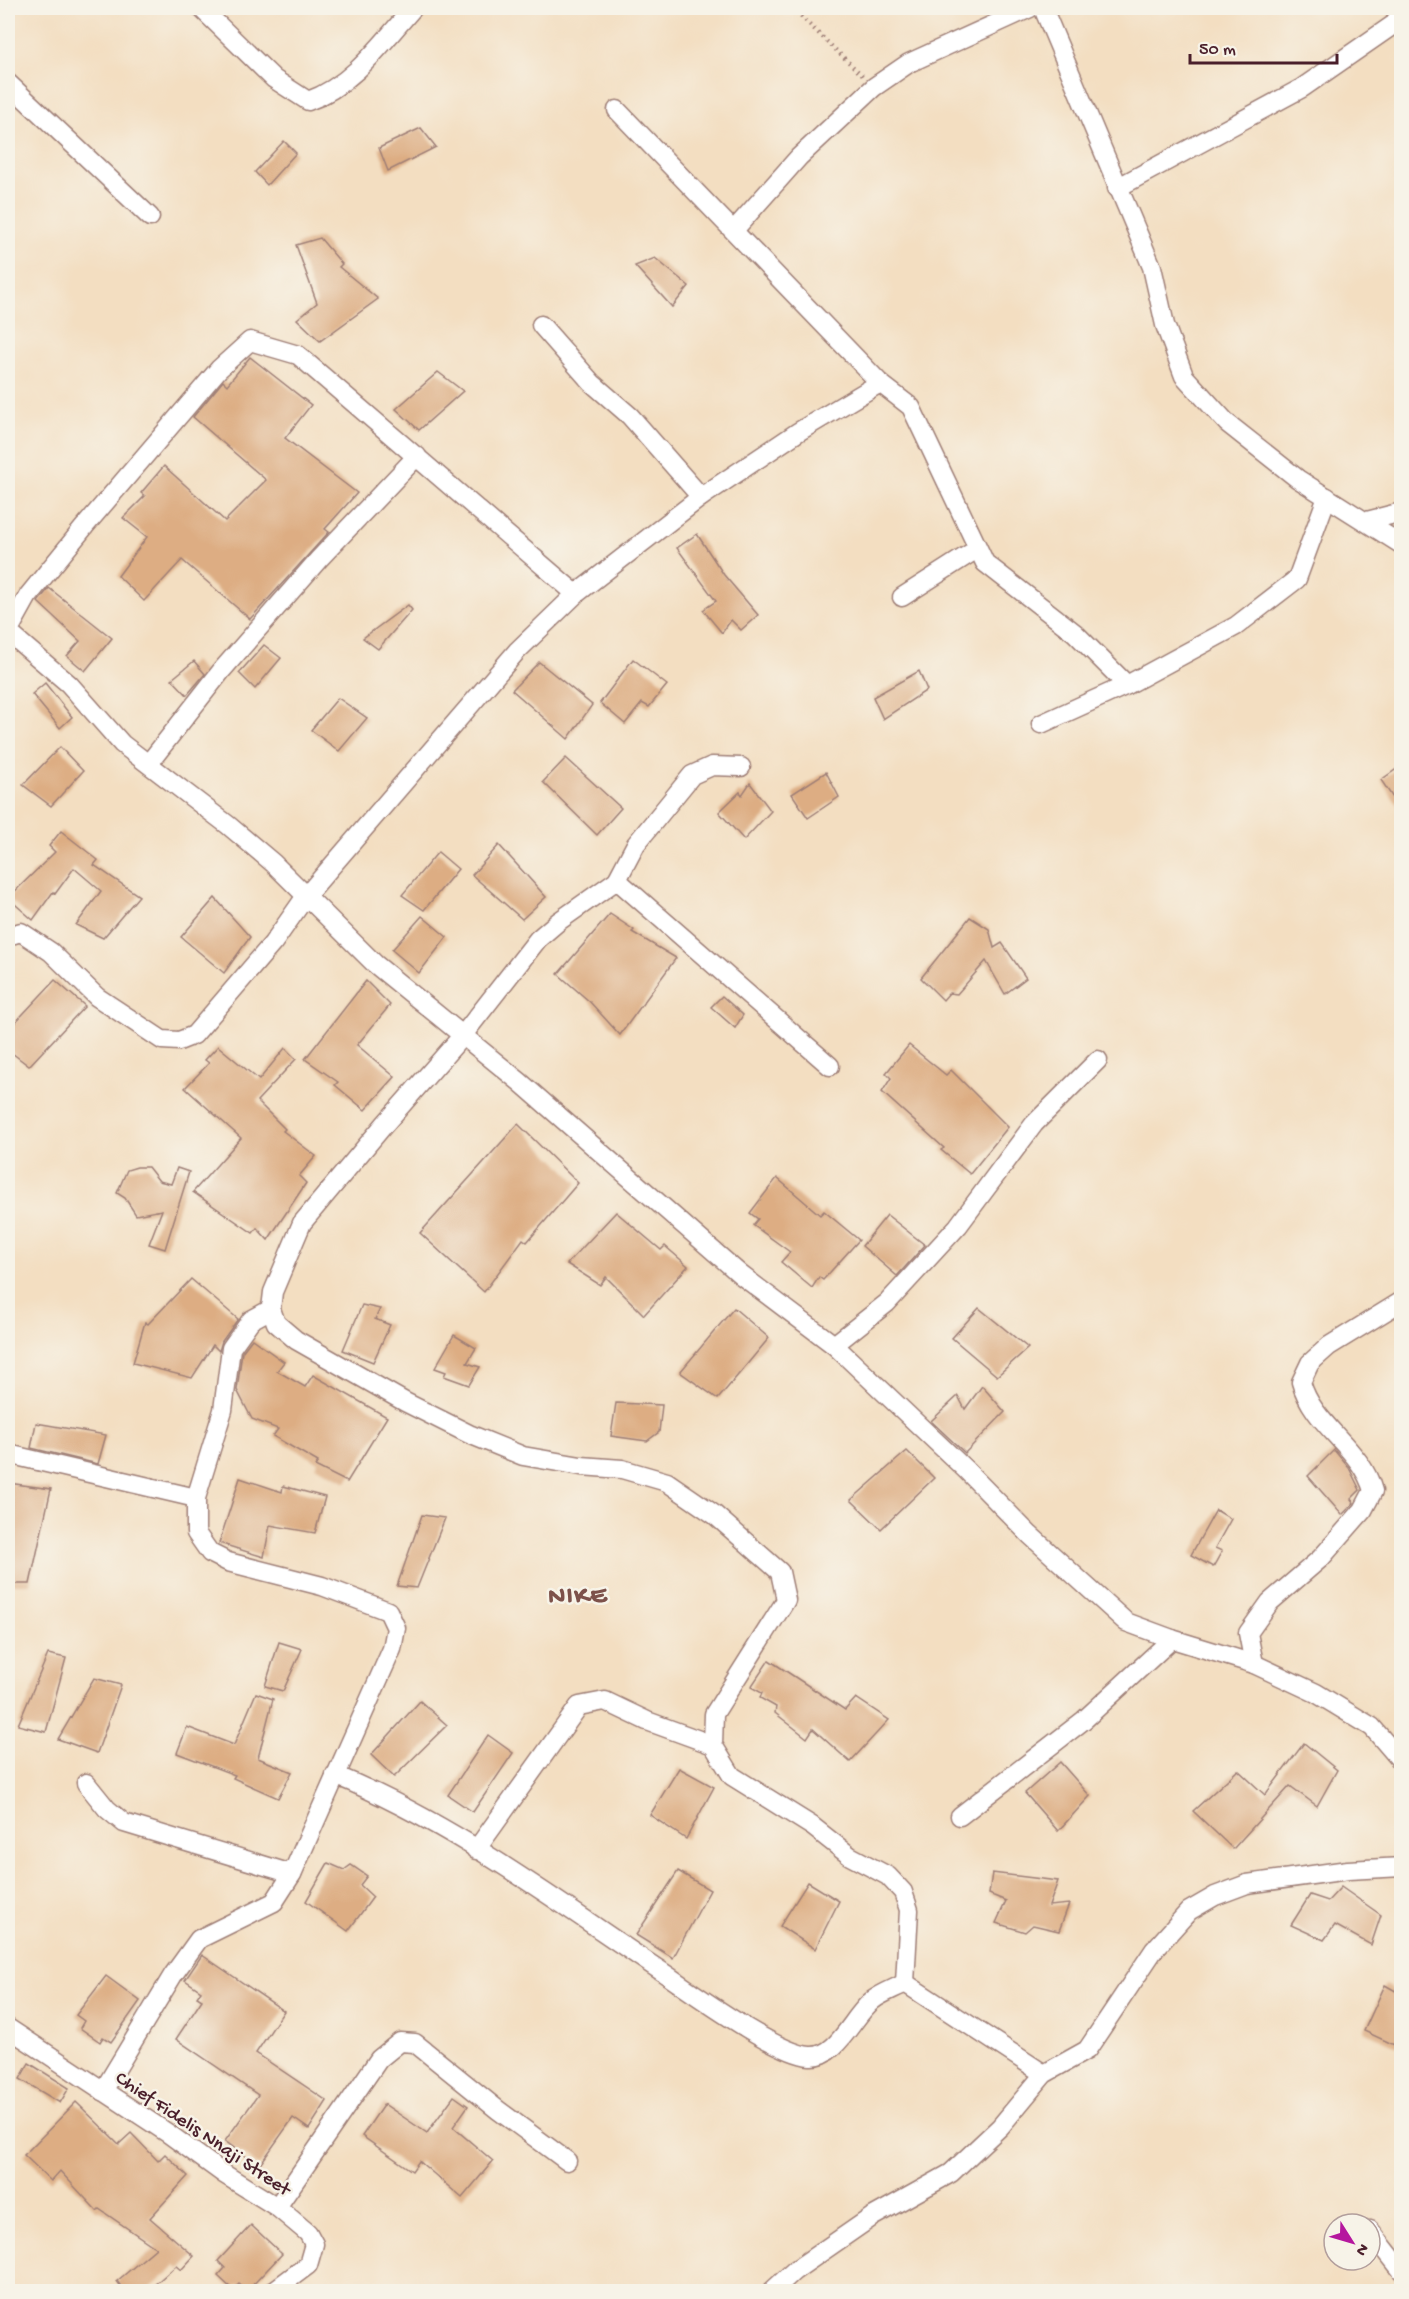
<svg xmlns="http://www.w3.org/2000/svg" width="1409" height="2299" font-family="'Gochi Hand',sans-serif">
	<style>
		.building { fill: #ddad83 }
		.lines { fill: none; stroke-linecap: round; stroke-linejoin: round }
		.minor-casing { stroke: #9e7e76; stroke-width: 21 }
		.path { stroke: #9e7e76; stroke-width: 4; stroke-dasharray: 1.5 4.5; stroke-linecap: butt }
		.minor { stroke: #fff; stroke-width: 18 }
		.labels { text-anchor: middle; stroke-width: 5; stroke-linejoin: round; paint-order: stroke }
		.street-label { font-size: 20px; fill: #4a1f2b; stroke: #f7f3e8 }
		.district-label { font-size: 26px; font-weight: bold; letter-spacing: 1.5px; fill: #7d514a; stroke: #f7f3e8 }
	</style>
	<rect width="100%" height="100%" fill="#f7f3e8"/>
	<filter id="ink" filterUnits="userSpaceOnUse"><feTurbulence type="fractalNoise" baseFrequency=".0167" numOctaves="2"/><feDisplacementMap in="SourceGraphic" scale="12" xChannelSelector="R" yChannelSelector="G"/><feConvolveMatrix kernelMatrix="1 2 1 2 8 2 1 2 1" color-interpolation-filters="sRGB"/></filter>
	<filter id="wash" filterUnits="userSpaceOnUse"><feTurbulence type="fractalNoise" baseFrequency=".008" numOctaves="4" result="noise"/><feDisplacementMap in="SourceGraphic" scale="24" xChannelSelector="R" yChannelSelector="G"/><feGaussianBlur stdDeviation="1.35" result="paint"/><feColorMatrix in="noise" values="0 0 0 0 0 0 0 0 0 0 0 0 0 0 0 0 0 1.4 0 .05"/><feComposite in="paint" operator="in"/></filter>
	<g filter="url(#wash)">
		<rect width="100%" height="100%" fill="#f3dec1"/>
		<g id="blocks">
			<g class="building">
				<path d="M 421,128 L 436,147 L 388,171 L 379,148 Z"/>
				<path d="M 284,141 L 296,153 L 267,185 L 255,172 Z"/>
				<path d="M 320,238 L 342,264 L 339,267 L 378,299 L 320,341 L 297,319 L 317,303 L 296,245 Z"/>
				<path d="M 655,258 L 689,286 L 672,307 L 635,266 Z"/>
				<path d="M 250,357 L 311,405 L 285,438 L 357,493 L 325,529 L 329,532 L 250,619 L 182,560 L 144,601 L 118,576 L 147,537 L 123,518 L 145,496 L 141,493 L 164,466 L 225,521 L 266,480 L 193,417 L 223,381 L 227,385 Z"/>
				<path d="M 438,372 L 463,391 L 419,430 L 396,409 Z"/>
				<path d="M 697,534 L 724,575 L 758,615 L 741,630 L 731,620 L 722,633 L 703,610 L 716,601 L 677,548 Z"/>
				<path d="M 49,588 L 112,638 L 85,671 L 67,656 L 80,641 L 38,602 Z"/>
				<path d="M 408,605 L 412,610 L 378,649 L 363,638 Z"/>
				<path d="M 264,645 L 281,658 L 255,689 L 239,673 Z"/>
				<path d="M 633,659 L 667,685 L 649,707 L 642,703 L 625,724 L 600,703 Z"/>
				<path d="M 194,661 L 205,674 L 187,695 L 172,679 Z"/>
				<path d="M 539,662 L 592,705 L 568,739 L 512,690 Z"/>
				<path d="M 919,671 L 927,690 L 883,719 L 873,697 Z"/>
				<path d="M 45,683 L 72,717 L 60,728 L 32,694 Z"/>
				<path d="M 338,698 L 367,718 L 339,751 L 311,730 Z"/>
				<path d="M 60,747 L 83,771 L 51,806 L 23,785 Z"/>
				<path d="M 566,758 L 621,808 L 597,835 L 543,782 Z"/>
				<path d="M 1401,766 L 1401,810 L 1381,780 Z"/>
				<path d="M 826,772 L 839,797 L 808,818 L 792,794 Z"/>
				<path d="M 750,783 L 771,811 L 744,840 L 719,812 L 740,792 L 742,795 Z"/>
				<path d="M 61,831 L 98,860 L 94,865 L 139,896 L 103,938 L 76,925 L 101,891 L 74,868 L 55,894 L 53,892 L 33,920 L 8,898 L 55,852 L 49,846 Z"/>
				<path d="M 499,845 L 546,897 L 522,919 L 472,875 Z"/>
				<path d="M 438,852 L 458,869 L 424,910 L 402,895 Z"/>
				<path d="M 215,898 L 250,937 L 224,973 L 181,937 Z"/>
				<path d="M 610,914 L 634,930 L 632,932 L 676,958 L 620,1035 L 590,1002 L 558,974 Z"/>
				<path d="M 422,916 L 447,937 L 419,973 L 392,950 Z"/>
				<path d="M 970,917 L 989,929 L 994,948 L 1002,943 L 1026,978 L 1005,994 L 986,961 L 957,994 L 949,993 L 943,1000 L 921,978 Z"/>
				<path d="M 55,980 L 85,1006 L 29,1066 L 8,1050 L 8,1030 Z"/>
				<path d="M 366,981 L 390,1005 L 357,1045 L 395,1077 L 365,1110 L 335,1085 L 338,1082 L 305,1059 Z"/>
				<path d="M 722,996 L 743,1015 L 735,1028 L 711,1007 Z"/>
				<path d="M 909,1045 L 946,1075 L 951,1070 L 1008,1127 L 970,1174 L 941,1150 L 944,1148 L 882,1092 L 891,1078 L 886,1073 Z"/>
				<path d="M 218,1046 L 259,1080 L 285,1048 L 296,1059 L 257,1101 L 285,1129 L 283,1131 L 316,1156 L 299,1176 L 306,1183 L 268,1240 L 257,1228 L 253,1233 L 193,1192 L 241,1138 L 185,1088 L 209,1063 L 205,1060 Z"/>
				<path d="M 518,1124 L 578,1183 L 527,1242 L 523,1239 L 484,1292 L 420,1233 Z"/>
				<path d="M 137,1167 L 148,1167 L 159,1181 L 171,1184 L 177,1168 L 189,1172 L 165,1249 L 149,1244 L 162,1210 L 136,1215 L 125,1198 L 117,1193 L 127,1170 Z"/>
				<path d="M 777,1178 L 820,1215 L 824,1211 L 859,1240 L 823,1280 L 819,1277 L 812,1288 L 781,1262 L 790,1252 L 753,1225 L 758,1219 L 750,1213 Z"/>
				<path d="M 616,1212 L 661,1250 L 665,1246 L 688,1266 L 644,1315 L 606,1277 L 600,1285 L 567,1264 Z"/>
				<path d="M 887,1215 L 925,1245 L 897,1276 L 862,1246 Z"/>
				<path d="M 191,1279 L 238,1319 L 222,1341 L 219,1351 L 213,1345 L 192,1378 L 133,1363 L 145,1322 L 148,1324 Z"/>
				<path d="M 362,1305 L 380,1309 L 375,1319 L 390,1325 L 373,1362 L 343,1350 Z"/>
				<path d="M 734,1308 L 769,1338 L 718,1399 L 680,1372 Z"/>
				<path d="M 979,1308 L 1028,1348 L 997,1376 L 952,1338 Z"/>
				<path d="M 454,1335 L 476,1348 L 467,1363 L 480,1367 L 469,1385 L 444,1376 L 446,1372 L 435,1368 Z"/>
				<path d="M 252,1339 L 284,1362 L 277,1371 L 305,1387 L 313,1375 L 387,1417 L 347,1482 L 315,1466 L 318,1462 L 273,1436 L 278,1429 L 252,1419 L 237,1390 L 242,1352 Z"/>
				<path d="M 982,1386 L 1005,1412 L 965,1453 L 931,1421 L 958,1396 L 965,1409 Z"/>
				<path d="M 616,1403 L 662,1405 L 659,1432 L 647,1441 L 611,1436 Z"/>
				<path d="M 36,1423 L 106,1435 L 98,1464 L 31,1448 Z"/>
				<path d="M 1334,1450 L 1349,1468 L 1360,1490 L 1351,1499 L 1354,1503 L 1342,1515 L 1308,1476 Z"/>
				<path d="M 907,1451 L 934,1478 L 881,1529 L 851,1500 Z"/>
				<path d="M 240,1478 L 282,1492 L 283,1486 L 325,1497 L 315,1533 L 270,1525 L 264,1557 L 219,1543 Z"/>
				<path d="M 8,1483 L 51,1489 L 30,1584 L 8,1584 Z"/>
				<path d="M 1216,1510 L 1231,1519 L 1215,1548 L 1222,1551 L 1213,1567 L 1191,1555 Z"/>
				<path d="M 422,1515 L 445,1518 L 417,1588 L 397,1586 Z"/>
				<path d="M 279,1642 L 302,1649 L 283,1691 L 265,1686 Z"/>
				<path d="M 48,1654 L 66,1658 L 46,1732 L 18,1725 Z"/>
				<path d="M 769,1660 L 845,1710 L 856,1698 L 889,1720 L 850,1762 L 813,1729 L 807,1738 L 775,1713 L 776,1707 L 760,1698 L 762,1693 L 751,1687 Z"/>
				<path d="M 94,1678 L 121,1685 L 97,1753 L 58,1739 Z"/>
				<path d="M 256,1693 L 273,1699 L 258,1758 L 292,1772 L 278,1798 L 233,1778 L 235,1775 L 177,1753 L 187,1727 L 234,1745 Z"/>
				<path d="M 420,1701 L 447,1725 L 394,1777 L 371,1755 Z"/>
				<path d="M 488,1735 L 513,1753 L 473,1812 L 448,1795 Z"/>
				<path d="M 1304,1743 L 1337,1770 L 1317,1806 L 1290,1786 L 1233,1849 L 1193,1811 L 1238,1770 L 1265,1795 Z"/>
				<path d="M 1060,1762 L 1090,1796 L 1058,1831 L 1025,1793 Z"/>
				<path d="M 679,1768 L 714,1787 L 686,1839 L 650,1815 Z"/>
				<path d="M 328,1863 L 344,1870 L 351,1865 L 367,1876 L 360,1885 L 373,1897 L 348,1931 L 306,1901 Z"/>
				<path d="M 678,1871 L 710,1890 L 673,1958 L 636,1935 Z"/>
				<path d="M 992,1873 L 1058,1881 L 1049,1906 L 1069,1904 L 1059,1931 L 1033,1925 L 1025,1932 L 996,1923 L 1006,1901 L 989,1894 Z"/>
				<path d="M 808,1882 L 839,1901 L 815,1949 L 780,1926 Z"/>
				<path d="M 1341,1887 L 1381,1915 L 1371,1945 L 1335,1925 L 1324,1940 L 1291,1925 L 1310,1895 L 1328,1901 Z"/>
				<path d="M 202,1955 L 284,2011 L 256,2053 L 327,2101 L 309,2129 L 293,2118 L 259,2166 L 225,2141 L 258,2095 L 176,2039 L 202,2000 L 197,1997 L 201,1991 L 185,1980 Z"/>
				<path d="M 106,1976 L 140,2001 L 111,2042 L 103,2037 L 100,2042 L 80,2028 L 84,2021 L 76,2015 Z"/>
				<path d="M 1385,1985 L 1401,1994 L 1401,2048 L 1364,2031 Z"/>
				<path d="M 29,2063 L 69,2088 L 60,2103 L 20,2079 Z"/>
				<path d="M 454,2096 L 468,2106 L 453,2127 L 493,2161 L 462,2198 L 419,2161 L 412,2171 L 362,2136 L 384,2104 L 427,2133 Z"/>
				<path d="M 76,2102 L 119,2144 L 131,2133 L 158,2161 L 165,2154 L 188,2176 L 150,2218 L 194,2256 L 181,2270 L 176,2266 L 146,2292 L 125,2292 L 117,2281 L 156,2248 L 99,2209 L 97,2211 L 60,2171 L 51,2181 L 24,2155 Z"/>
				<path d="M 251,2225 L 282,2254 L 247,2291 L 239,2284 L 233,2290 L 218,2276 L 225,2268 L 218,2261 Z"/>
			</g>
		</g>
	</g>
	<g filter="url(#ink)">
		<use href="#blocks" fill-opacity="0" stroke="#9e7e76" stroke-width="1.5"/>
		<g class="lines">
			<defs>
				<g id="minor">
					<path d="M 201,8 L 274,79 L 308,101 C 352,86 383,42 413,8"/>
					<path d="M 1043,8 L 1152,267 L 1165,325 L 1184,376 L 1227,423 L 1298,479 L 1402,545"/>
					<path d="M 8,83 L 150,217"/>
					<path d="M 617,110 L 880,383 L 911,407 L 985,563 L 1075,633 L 1127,685"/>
					<path d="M 1117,188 L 1302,88 L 1393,25 L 1402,11"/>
					<path d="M 735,229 L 799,157 L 874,87 L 909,63 L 1030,8"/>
					<path d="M 541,325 L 592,383 L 630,416 L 701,497"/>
					<path d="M 1367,521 L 1402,512"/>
					<path d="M 902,597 L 977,549"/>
					<path d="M 8,632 L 69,684 L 122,744 L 228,825 L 273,863 L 375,964 L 520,1082 L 741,1275 L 834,1345 L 966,1470 L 1030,1535 L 1126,1622 L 1172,1639 L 1254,1664 L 1316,1693 L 1372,1727 L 1402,1762"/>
					<path d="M 8,632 L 28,596 L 85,526 L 219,369 L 250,341 L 298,355 L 576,594"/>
					<path d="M 1041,724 L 1127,685 L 1236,626 L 1297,579 L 1327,497"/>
					<path d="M 149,763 L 222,670 L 319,559 L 417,456"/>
					<path d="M 741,767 L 712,766 L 692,775 L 636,844 L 617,880 L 559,921 L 538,939 L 463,1035 L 384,1125 L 302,1223 L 273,1292 L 271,1309 L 276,1323 L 296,1340 L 405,1402 L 469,1434 L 523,1456 L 581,1466 L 622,1469 L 667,1482 L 715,1515 L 780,1572 L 786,1600 L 714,1714 L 713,1745 L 732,1776 L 812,1826 L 850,1856 L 888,1876 L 903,1892 L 909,1910 L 905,1983"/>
					<path d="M 617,880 L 830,1066"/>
					<path d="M 8,936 L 21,932 L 51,952 L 97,997 L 162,1040 L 179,1041 L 194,1035 L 273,943 L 306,896 L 517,651 L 576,594 L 701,497 L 798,432 L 880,383"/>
					<path d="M 834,1345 L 887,1303 L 958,1226 L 1034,1124 L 1098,1060"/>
					<path d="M 8,1454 L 196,1498"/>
					<path d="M 1254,1664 L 1248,1633 L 1270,1602 L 1321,1558 L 1363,1510 L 1373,1491 C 1361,1447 1313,1426 1301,1382 L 1310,1363 L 1329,1346 L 1402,1301"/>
					<path d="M 335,1775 C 452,1823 556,1901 661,1971 C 692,1992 777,2054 810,2056 C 838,2058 853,2015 873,2000 C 882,1993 894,1989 905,1983"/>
					<path d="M 86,1783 L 107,1809 L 124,1823 L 292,1874"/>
					<path d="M 960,1816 L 1084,1720 L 1172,1639"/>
					<path d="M 476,1850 L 579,1706 L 605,1701 L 647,1721 L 713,1745"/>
					<path d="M 905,1983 L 1044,2074"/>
					<path d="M 8,2028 L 169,2134 L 224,2174 L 277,2207 L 308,2233 L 314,2244 L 308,2265 L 272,2292"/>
					<path d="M 103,2091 L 173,1975 L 199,1939 L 274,1902 L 292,1874 L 392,1649 L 396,1628 L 388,1611 L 322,1586 L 228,1562 L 210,1553 L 196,1533 L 196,1498 L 223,1410 L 231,1348 L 251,1320 L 271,1309"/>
					<path d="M 277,2207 L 379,2059 L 400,2042 L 415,2043 L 498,2110 L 567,2161"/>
					<path d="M 1370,2230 L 1402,2271"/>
					<path d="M 771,2292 L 794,2271 L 872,2217 L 951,2173 L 1000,2127 L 1044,2074 L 1087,2050 L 1154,1950 L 1189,1911 L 1215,1896 L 1247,1884 L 1348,1870 L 1402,1867"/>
				</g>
			</defs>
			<use href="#minor" class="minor-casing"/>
			<path class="path" d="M 792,8 L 863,76"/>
			<use href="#minor" class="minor"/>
		</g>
	</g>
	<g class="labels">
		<g class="street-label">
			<text transform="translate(204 2132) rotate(34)" y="7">Chief Fidelis Nnaji Street</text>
		</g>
		<g class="district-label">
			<text x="578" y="1602">NIKE</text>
		</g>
	</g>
	<rect width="1409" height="2299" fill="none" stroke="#f7f3e8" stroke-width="30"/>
	<g transform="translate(1352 2242) rotate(127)"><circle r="28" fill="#f7f3e8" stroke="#b29e9c" stroke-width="1.5"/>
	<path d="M0-4.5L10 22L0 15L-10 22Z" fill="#b5179e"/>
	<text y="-9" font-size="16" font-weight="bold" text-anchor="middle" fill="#4a1f2b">N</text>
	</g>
	<path d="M1190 54v9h147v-9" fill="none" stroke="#4a1f2b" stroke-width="3"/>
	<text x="1199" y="54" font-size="18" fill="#4a1f2b" stroke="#f7f3e8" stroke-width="4.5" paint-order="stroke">50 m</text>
</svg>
